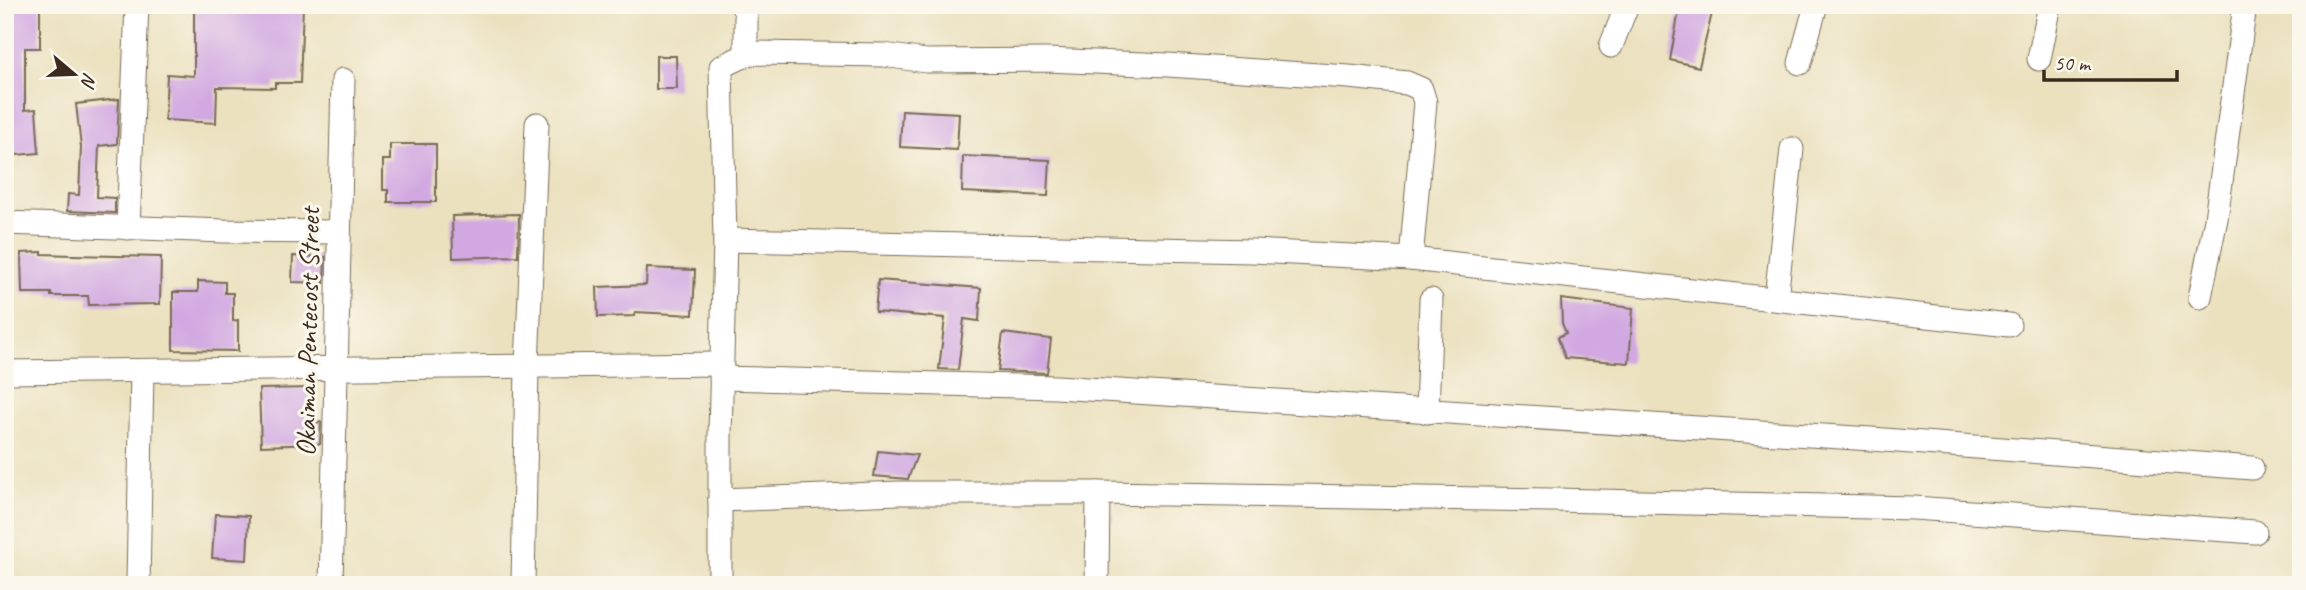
<svg xmlns="http://www.w3.org/2000/svg" width="2306" height="590" font-family="Caveat,sans-serif">
	<style>
		.building { fill: #d1a8e1 }
		.lines { fill: none; stroke-linecap: round; stroke-linejoin: round }
		.minor-casing { stroke: #796a56; stroke-width: 25 }
		.minor { stroke: #fff; stroke-width: 23 }
		.labels { text-anchor: middle; stroke-width: 6; stroke-linejoin: round; paint-order: stroke }
		.street-label { font-size: 28px; fill: #3b2a1e; stroke: #fbf7ec }
	</style>
	<rect width="100%" height="100%" fill="#fbf7ec"/>
	<filter id="ink" filterUnits="userSpaceOnUse"><feTurbulence type="fractalNoise" baseFrequency=".0143" numOctaves="2"/><feDisplacementMap in="SourceGraphic" scale="14" xChannelSelector="R" yChannelSelector="G"/><feConvolveMatrix kernelMatrix="1 2 1 2 8 2 1 2 1" color-interpolation-filters="sRGB"/></filter>
	<filter id="wash" filterUnits="userSpaceOnUse"><feTurbulence type="fractalNoise" baseFrequency=".00686" numOctaves="4" result="noise"/><feDisplacementMap in="SourceGraphic" scale="28" xChannelSelector="R" yChannelSelector="G"/><feGaussianBlur stdDeviation="1.57" result="paint"/><feColorMatrix in="noise" values="0 0 0 0 0 0 0 0 0 0 0 0 0 0 0 0 0 1.4 0 .05"/><feComposite in="paint" operator="in"/></filter>
	<g filter="url(#wash)">
		<rect width="100%" height="100%" fill="#ebe1bf"/>
		<g id="blocks">
			<g class="building">
				<path d="M 5,5 L 40,5 L 40,48 L 25,48 L 25,110 L 36,109 L 39,153 L 5,156 Z"/>
				<path d="M 194,5 L 303,5 L 300,83 L 275,83 L 275,88 L 217,87 L 216,123 L 165,120 L 167,74 L 194,76 Z"/>
				<path d="M 1680,5 L 1714,5 L 1699,67 L 1670,60 Z"/>
				<path d="M 656,56 L 676,56 L 677,89 L 656,89 Z"/>
				<path d="M 119,99 L 117,144 L 99,146 L 97,197 L 115,198 L 115,213 L 67,211 L 68,194 L 79,195 L 81,147 L 76,104 Z"/>
				<path d="M 902,110 L 959,113 L 957,150 L 900,147 Z"/>
				<path d="M 390,144 L 436,144 L 436,202 L 388,202 L 388,190 L 383,190 L 383,160 L 390,160 Z"/>
				<path d="M 963,156 L 1050,160 L 1048,196 L 962,192 Z"/>
				<path d="M 519,214 L 518,256 L 453,258 L 452,216 Z"/>
				<path d="M 42,252 L 42,254 L 72,255 L 161,257 L 160,304 L 89,305 L 88,296 L 51,296 L 51,293 L 22,293 L 21,253 Z"/>
				<path d="M 293,256 L 325,257 L 324,283 L 292,282 Z"/>
				<path d="M 647,268 L 695,270 L 693,315 L 635,312 L 635,316 L 598,317 L 597,287 L 646,285 Z"/>
				<path d="M 878,280 L 981,288 L 979,321 L 964,319 L 958,370 L 939,369 L 945,318 L 875,312 Z"/>
				<path d="M 198,281 L 225,282 L 225,293 L 233,293 L 233,321 L 238,320 L 238,351 L 173,350 L 173,292 L 198,292 Z"/>
				<path d="M 1561,299 L 1633,308 L 1629,363 L 1565,358 L 1558,337 L 1566,333 L 1562,323 Z"/>
				<path d="M 1003,333 L 1051,339 L 1047,373 L 998,371 Z"/>
				<path d="M 313,388 L 313,423 L 321,422 L 320,444 L 261,446 L 259,389 Z"/>
				<path d="M 878,451 L 917,455 L 908,479 L 874,476 Z"/>
				<path d="M 215,514 L 249,516 L 247,560 L 212,558 Z"/>
			</g>
		</g>
	</g>
	<g filter="url(#ink)">
		<use href="#blocks" fill-opacity="0" stroke="#796a56" stroke-width="2"/>
		<g class="lines">
			<defs>
				<g id="minor">
					<path d="M 742,5 L 746,13 L 746,53"/>
					<path d="M 1611,46 L 1627,5"/>
					<path d="M 2039,59 L 2050,5"/>
					<path d="M 1800,63 L 1816,5"/>
					<path d="M 5,223 L 224,231 L 339,232"/>
					<path d="M 128,228 L 137,5"/>
					<path d="M 725,240 L 1253,251 L 1411,259 L 2009,325"/>
					<path d="M 2200,297 L 2216,219 L 2245,5"/>
					<path d="M 1776,299 L 1792,149"/>
					<path d="M 5,372 L 721,364"/>
					<path d="M 721,378 L 1056,387 L 1871,439 L 2252,468"/>
					<path d="M 1427,412 L 1431,300"/>
					<path d="M 720,500 L 899,493 L 1098,493 L 1553,500 L 1914,508 L 2255,532"/>
					<path d="M 138,585 L 142,371"/>
					<path d="M 331,585 L 343,80"/>
					<path d="M 523,585 L 527,366 L 537,124"/>
					<path d="M 720,585 L 720,435 L 725,240 L 721,67 L 750,53 L 884,55 L 926,61 L 1046,60 L 1168,65 L 1349,77 L 1407,83 L 1421,89 L 1425,102 L 1411,259"/>
					<path d="M 1097,585 L 1098,493"/>
				</g>
			</defs>
			<use href="#minor" class="minor-casing"/>
			<use href="#minor" class="minor"/>
		</g>
	</g>
	<g class="labels">
		<g class="street-label">
			<text transform="translate(307 332) rotate(-89)" y="10">Okaiman Pentecost Street</text>
		</g>
	</g>
	<rect width="2306" height="590" fill="none" stroke="#fbf7ec" stroke-width="28"/>
	<g transform="translate(74 74) rotate(109)" stroke="#fbf7ec" stroke-width="5" paint-order="stroke">
	<path d="M0-5L12 26L0 18L-12 26Z" fill="#3b2a1e"/>
	<text y="-10" font-size="19" font-weight="bold" text-anchor="middle" fill="#3b2a1e">N</text>
	</g>
	<path d="M2044 70v10h133v-10" fill="none" stroke="#3b2a1e" stroke-width="3.5"/>
	<text x="2054" y="70" font-size="21" fill="#3b2a1e" stroke="#fbf7ec" stroke-width="5" paint-order="stroke">50 m</text>
</svg>
